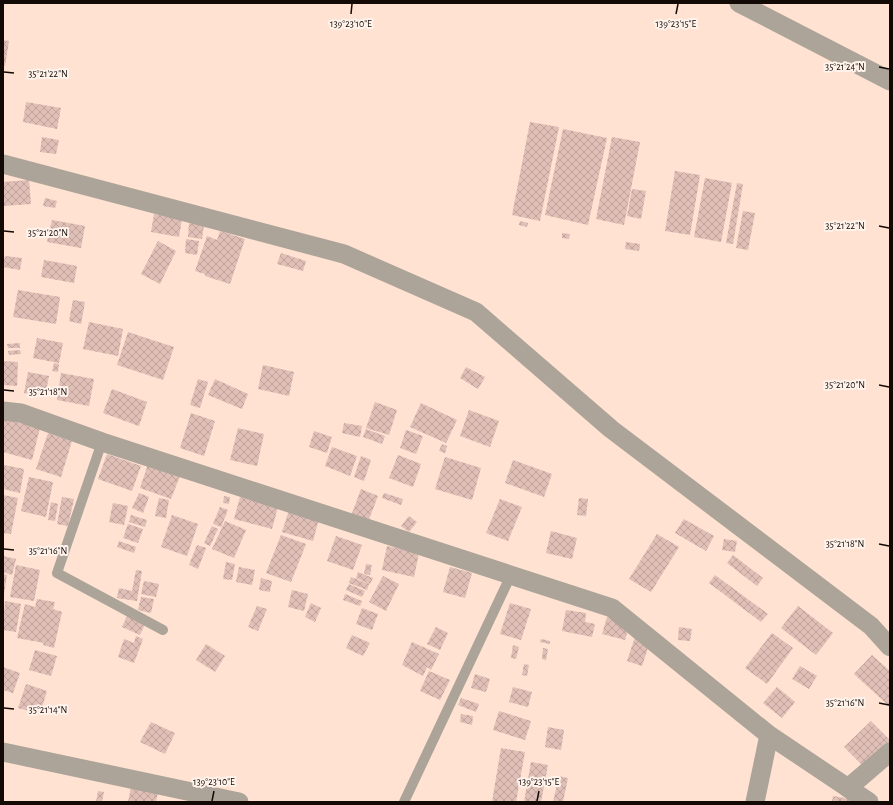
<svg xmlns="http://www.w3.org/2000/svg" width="893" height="805" font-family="'Alegreya Sans',sans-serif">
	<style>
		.building { fill: url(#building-cross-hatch) }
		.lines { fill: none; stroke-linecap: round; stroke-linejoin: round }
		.lane { stroke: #aca499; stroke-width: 10 }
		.street { stroke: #aca499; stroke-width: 19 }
		.ticks { fill: none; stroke: #130a05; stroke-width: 1.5 }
		.ticks-label { font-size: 10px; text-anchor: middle; fill: #130a05; stroke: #fff3ec; stroke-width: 4; stroke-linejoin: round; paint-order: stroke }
	</style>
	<defs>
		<pattern id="building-cross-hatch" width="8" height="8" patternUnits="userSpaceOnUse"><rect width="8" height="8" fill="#e0bfb7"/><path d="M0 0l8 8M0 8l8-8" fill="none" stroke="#bfa39c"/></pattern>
	</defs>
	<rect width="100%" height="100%" fill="#ffe2d1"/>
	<g class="building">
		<path d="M 3,40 L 9,41 L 5,66 L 3,65 Z"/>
		<path d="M 26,102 L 61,108 L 57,129 L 23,122 Z"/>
		<path d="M 530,122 L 559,127 L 540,221 L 512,215 Z"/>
		<path d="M 563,129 L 607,138 L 588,225 L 545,215 Z"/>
		<path d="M 42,137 L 59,140 L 56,154 L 40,152 Z"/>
		<path d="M 612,137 L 640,142 L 624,225 L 596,219 Z"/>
		<path d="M 675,171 L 700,175 L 690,235 L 665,231 Z"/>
		<path d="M 705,178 L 732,183 L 721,242 L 694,237 Z"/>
		<path d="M 29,180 L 31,204 L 3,206 L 3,182 Z"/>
		<path d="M 737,183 L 743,184 L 733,244 L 726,243 Z"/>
		<path d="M 632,189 L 646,191 L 641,219 L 627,216 Z"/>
		<path d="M 45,198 L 57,201 L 55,208 L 43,206 Z"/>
		<path d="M 743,211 L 755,213 L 748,250 L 736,248 Z"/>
		<path d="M 154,214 L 182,219 L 179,237 L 151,232 Z"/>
		<path d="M 52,220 L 85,226 L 81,248 L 47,242 Z"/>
		<path d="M 520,221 L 528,223 L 527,227 L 519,225 Z"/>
		<path d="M 189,223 L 204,225 L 202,239 L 188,237 Z"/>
		<path d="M 220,231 L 245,239 L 230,284 L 205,276 L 205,274 L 195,271 L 207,236 L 217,240 Z"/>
		<path d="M 562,233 L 570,234 L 569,239 L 562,238 Z"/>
		<path d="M 186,239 L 199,241 L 197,255 L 185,253 Z"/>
		<path d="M 158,241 L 176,251 L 160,284 L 141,274 Z"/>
		<path d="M 626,242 L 640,244 L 639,251 L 625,249 Z"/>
		<path d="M 281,253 L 306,261 L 303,271 L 277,264 Z"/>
		<path d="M 5,256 L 22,258 L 20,270 L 3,267 Z"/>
		<path d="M 44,260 L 77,266 L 74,283 L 41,277 Z"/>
		<path d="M 18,290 L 60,297 L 56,324 L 13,317 Z"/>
		<path d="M 73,300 L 85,302 L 81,324 L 69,321 Z"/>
		<path d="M 89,322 L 123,329 L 118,356 L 83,349 Z"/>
		<path d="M 128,332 L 174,347 L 163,380 L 117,365 Z"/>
		<path d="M 37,338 L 63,343 L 59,363 L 33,358 Z"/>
		<path d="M 20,343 L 20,348 L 8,348 L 7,344 Z"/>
		<path d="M 20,350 L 21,354 L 9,355 L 8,351 Z"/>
		<path d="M 3,361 L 18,362 L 17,386 L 3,385 Z"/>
		<path d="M 54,363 L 59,364 L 58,372 L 52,371 Z"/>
		<path d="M 263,365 L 294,372 L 289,396 L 258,389 Z"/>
		<path d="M 466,367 L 485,377 L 478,389 L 460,378 Z"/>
		<path d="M 28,372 L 49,376 L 45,396 L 24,393 Z"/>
		<path d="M 61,373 L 94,379 L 89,406 L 57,400 Z"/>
		<path d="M 198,379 L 208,382 L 200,408 L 190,405 Z"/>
		<path d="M 215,379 L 248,394 L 242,409 L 208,395 Z"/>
		<path d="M 112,389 L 147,402 L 139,426 L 103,413 Z"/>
		<path d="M 375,402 L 397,410 L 389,435 L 366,428 Z"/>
		<path d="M 421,403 L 457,420 L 446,443 L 410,427 Z"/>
		<path d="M 469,410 L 499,421 L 490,447 L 460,436 Z"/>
		<path d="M 191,413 L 215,421 L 204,456 L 180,448 Z"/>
		<path d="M 3,418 L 40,428 L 32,460 L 3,452 Z"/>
		<path d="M 344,423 L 362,426 L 360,437 L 342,433 Z"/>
		<path d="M 238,428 L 264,434 L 257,466 L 230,460 Z"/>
		<path d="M 366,429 L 385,436 L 382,444 L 363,437 Z"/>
		<path d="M 406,430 L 423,436 L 416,454 L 400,448 Z"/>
		<path d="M 314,431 L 332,437 L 327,453 L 309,447 Z"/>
		<path d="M 48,433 L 72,441 L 61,477 L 36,469 Z"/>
		<path d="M 442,444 L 447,446 L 445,453 L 439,451 Z"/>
		<path d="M 332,447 L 357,456 L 350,476 L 325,466 Z"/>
		<path d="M 107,454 L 141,466 L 132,491 L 98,479 Z"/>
		<path d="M 398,455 L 421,464 L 413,487 L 389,478 Z"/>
		<path d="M 361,456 L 371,460 L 364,481 L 354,477 Z"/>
		<path d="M 445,457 L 481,468 L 472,500 L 435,489 Z"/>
		<path d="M 513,460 L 552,474 L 544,497 L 505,483 Z"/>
		<path d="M 148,464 L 180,476 L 171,499 L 140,488 Z"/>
		<path d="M 4,465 L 24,469 L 20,493 L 3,489 Z"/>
		<path d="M 29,477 L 53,482 L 46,517 L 21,511 Z"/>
		<path d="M 361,489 L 378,496 L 368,522 L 351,516 Z"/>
		<path d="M 139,493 L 149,497 L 143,513 L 132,508 Z"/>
		<path d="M 384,493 L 403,499 L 401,505 L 382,498 Z"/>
		<path d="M 3,495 L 18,498 L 11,534 L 3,533 Z"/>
		<path d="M 224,496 L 230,497 L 229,504 L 223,503 Z"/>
		<path d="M 62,497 L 74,499 L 68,526 L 57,524 Z"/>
		<path d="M 240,497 L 278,507 L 272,529 L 234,519 Z"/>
		<path d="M 159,498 L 169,500 L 166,518 L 155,516 Z"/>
		<path d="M 579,498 L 588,499 L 586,516 L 577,515 Z"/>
		<path d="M 500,499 L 522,507 L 508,541 L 486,533 Z"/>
		<path d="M 51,502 L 58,504 L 55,521 L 48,520 Z"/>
		<path d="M 113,503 L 128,506 L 124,525 L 109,522 Z"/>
		<path d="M 220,507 L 228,510 L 221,527 L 213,524 Z"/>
		<path d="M 289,510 L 319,519 L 313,541 L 282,532 Z"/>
		<path d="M 131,515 L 147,520 L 145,527 L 129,522 Z"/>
		<path d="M 172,515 L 198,524 L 187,556 L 161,547 Z"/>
		<path d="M 409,516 L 417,522 L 409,532 L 401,526 Z"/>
		<path d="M 684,519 L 714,536 L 706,551 L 675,533 Z"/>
		<path d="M 225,521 L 246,530 L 234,558 L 212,549 Z"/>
		<path d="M 128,524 L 143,529 L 138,543 L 123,538 Z"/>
		<path d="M 212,526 L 218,529 L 210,546 L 204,543 Z"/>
		<path d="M 551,531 L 577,538 L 572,559 L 546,553 Z"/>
		<path d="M 657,534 L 679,547 L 651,592 L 629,579 Z"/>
		<path d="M 281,535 L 306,544 L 291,582 L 266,573 Z"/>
		<path d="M 336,536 L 362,545 L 353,570 L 327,561 Z"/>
		<path d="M 724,539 L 737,541 L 735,552 L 722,550 Z"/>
		<path d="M 119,541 L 136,547 L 134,553 L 117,547 Z"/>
		<path d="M 197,545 L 206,548 L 198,569 L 189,565 Z"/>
		<path d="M 387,546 L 419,553 L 414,577 L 382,570 Z"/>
		<path d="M 733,555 L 763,578 L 757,586 L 727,563 Z"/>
		<path d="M 3,556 L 16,559 L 12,575 L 3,572 Z"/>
		<path d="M 226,562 L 235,564 L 232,580 L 223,579 Z"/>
		<path d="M 366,564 L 372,565 L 370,575 L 364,574 Z"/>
		<path d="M 16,565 L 40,570 L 34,601 L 10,597 Z"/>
		<path d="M 239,567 L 255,570 L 252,585 L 236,582 Z"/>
		<path d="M 450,567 L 472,573 L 465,598 L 443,592 Z"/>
		<path d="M 136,570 L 142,571 L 137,601 L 117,598 L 119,588 L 132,591 Z"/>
		<path d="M 358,572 L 373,578 L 370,584 L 356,578 Z"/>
		<path d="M 3,574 L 7,575 L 4,594 L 3,594 Z"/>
		<path d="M 715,575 L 768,614 L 761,622 L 709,583 Z"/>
		<path d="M 383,576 L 399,584 L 386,611 L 369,602 Z"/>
		<path d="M 351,577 L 369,584 L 367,590 L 349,583 Z"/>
		<path d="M 261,578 L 272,581 L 270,592 L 259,590 Z"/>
		<path d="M 144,581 L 159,584 L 156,597 L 141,594 Z"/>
		<path d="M 349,584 L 365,591 L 362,597 L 346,590 Z"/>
		<path d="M 292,590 L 308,594 L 304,611 L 288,607 Z"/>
		<path d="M 345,594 L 362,601 L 360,606 L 343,600 Z"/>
		<path d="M 141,597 L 154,599 L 151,613 L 138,610 Z"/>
		<path d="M 37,599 L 55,602 L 53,609 L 62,612 L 54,648 L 43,645 L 44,643 L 17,638 L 25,604 L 35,607 Z"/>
		<path d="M 5,601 L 21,604 L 16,632 L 3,630 Z"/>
		<path d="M 311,603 L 321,608 L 315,622 L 305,617 Z"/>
		<path d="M 510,603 L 531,609 L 521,640 L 500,634 Z"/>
		<path d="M 257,606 L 267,609 L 258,631 L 248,627 Z"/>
		<path d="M 798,606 L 833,633 L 816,655 L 781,628 Z"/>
		<path d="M 362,608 L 378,614 L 372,630 L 356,624 Z"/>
		<path d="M 566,610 L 586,613 L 585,622 L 595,624 L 592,637 L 562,631 Z"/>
		<path d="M 127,616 L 145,624 L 140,635 L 122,627 Z"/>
		<path d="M 607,617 L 630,623 L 625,640 L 602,634 Z"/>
		<path d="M 436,627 L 448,633 L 440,650 L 427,644 Z"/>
		<path d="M 679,627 L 692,629 L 690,641 L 678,640 Z"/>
		<path d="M 772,633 L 793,648 L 767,684 L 745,668 Z"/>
		<path d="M 352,635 L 370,643 L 363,656 L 346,648 Z"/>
		<path d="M 136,636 L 143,639 L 134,663 L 118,657 L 124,639 L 134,643 Z"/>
		<path d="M 635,637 L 650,642 L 642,666 L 627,661 Z"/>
		<path d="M 541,639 L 550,641 L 550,644 L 540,642 Z"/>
		<path d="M 412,642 L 439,654 L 431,670 L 427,667 L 423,676 L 402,665 Z"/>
		<path d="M 206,644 L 225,656 L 215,672 L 196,660 Z"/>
		<path d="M 513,645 L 519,647 L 516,659 L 511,658 Z"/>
		<path d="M 543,648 L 548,649 L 546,660 L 542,659 Z"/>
		<path d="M 35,650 L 57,656 L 51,676 L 29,670 Z"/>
		<path d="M 872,655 L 890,671 L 890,707 L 854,674 Z"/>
		<path d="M 524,664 L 529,665 L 527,676 L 522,675 Z"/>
		<path d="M 800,666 L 817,676 L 809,689 L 792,679 Z"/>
		<path d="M 3,667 L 20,673 L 13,693 L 3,690 Z"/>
		<path d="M 429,671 L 450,680 L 440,700 L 420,691 Z"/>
		<path d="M 475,674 L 490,679 L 486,692 L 471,688 Z"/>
		<path d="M 26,684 L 47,691 L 40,714 L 18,708 Z"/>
		<path d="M 513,687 L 532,692 L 528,707 L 509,702 Z"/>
		<path d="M 777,687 L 795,702 L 782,718 L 763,703 Z"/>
		<path d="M 461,698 L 479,704 L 476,712 L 458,705 Z"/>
		<path d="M 499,711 L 531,721 L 525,740 L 493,730 Z"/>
		<path d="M 461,714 L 473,716 L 472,725 L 460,722 Z"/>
		<path d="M 871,721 L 890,740 L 890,743 L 864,767 L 844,747 Z"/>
		<path d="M 151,722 L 175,733 L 165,754 L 140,742 Z"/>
		<path d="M 548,727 L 564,730 L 561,750 L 545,747 Z"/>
		<path d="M 501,748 L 525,752 L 516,802 L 492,802 Z"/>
		<path d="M 531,762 L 548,765 L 541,802 L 524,802 Z"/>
		<path d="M 559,776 L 568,778 L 563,802 L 553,802 Z"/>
		<path d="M 131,787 L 158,792 L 156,802 L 128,802 Z"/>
		<path d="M 98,791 L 104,792 L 102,802 L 96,802 Z"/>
		<path d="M 833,796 L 863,801 L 863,802 L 832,802 Z"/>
	</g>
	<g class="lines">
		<g class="lane">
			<path d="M 102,442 L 57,573 L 163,630"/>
			<path d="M 404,802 L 511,575"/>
		</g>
		<g class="street">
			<path d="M 739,3 L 890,81"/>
			<path d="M 3,164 L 344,254 L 476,312 L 611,429 L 871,626 L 890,647"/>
			<path d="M 3,411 L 21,413 L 102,442 L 612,608 L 769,735 L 869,802"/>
			<path d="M 3,752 L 239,802"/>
			<path d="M 848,788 L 890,752"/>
			<path d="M 755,802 L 769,735"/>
		</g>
	</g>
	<path class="ticks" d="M 351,14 L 352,4M 676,14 L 678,4M 879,67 L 889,69M 4,72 L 14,73M 879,226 L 889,228M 4,231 L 14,232M 879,385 L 889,387M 4,390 L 14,391M 879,544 L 889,546M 4,549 L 14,550M 879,703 L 889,705M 4,708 L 14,709M 212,801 L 214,791M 537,801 L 539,791"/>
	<g class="ticks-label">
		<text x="351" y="27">139°23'10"E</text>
		<text x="676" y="27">139°23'15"E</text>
		<text x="845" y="70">35°21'24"N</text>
		<text x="48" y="77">35°21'22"N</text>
		<text x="845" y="229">35°21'22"N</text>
		<text x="48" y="236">35°21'20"N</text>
		<text x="845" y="388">35°21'20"N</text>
		<text x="48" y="395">35°21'18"N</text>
		<text x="845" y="547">35°21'18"N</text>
		<text x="48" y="554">35°21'16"N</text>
		<text x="845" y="706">35°21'16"N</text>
		<text x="48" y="713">35°21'14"N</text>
		<text x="214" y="785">139°23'10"E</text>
		<text x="539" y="785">139°23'15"E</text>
	</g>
	<rect width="893" height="805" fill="none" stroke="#130a05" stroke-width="8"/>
</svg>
